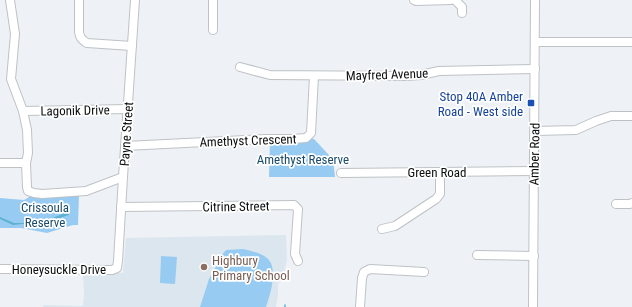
<svg xmlns="http://www.w3.org/2000/svg" width="632" height="307" font-family="'Roboto Condensed',sans-serif">
	<style>
		.built { fill: #dbe6ee }
		.green { fill: #97cbf2 }
		.water { fill: #5db1d1 }
		.lines { fill: none; stroke-linecap: round; stroke-linejoin: round }
		.stream { stroke: #5db1d1; stroke-width: 1.5 }
		.minor-casing { stroke: #bec2c5; stroke-width: 10 }
		.minor { stroke: #fff; stroke-width: 8 }
		.transit-dot { fill: #1a4fb4; stroke: #fff; stroke-width: 1.5 }
		.education-dot { fill: #8d6e63; stroke: #fff; stroke-width: 1.5 }
		.labels { text-anchor: middle; stroke-width: 3.5; stroke-linejoin: round; paint-order: stroke }
		.street-label { font-size: 13px; fill: #0c0d0e; stroke: #fff }
		.transit-label { font-size: 13px; fill: #164399; stroke: #fff; text-anchor: end }
		.park-label { font-size: 13px; fill: #1b4b6a; stroke: #fff }
		.education-label { font-size: 13px; fill: #785e54; stroke: #fff; text-anchor: start }
	</style>
	<rect width="100%" height="100%" fill="#eef2f6"/>
	<path class="built" d="M 286,235 L 287,260 L 284,272 L 278,285 L 278,295 L 276,307 L 43,307 L 43,305 L 83,306 L 84,295 L 83,274 L 103,272 L 123,273 L 126,238 Z"/>
	<g class="green">
		<path d="M 306,138 L 314,139 L 328,154 L 333,160 L 335,177 L 269,177 L 270,141 Z"/>
		<path d="M 79,195 L 78,225 L 73,225 L 47,233 L 21,228 L 0,228 L 0,198 L 24,200 L 31,196 L 63,197 Z"/>
		<path d="M 243,249 C 251,251 261,253 267,258 C 279,268 270,295 266,307 L 200,307 L 209,279 L 218,263 L 221,256 L 226,250 Z"/>
		<path d="M 161,256 L 177,257 L 175,284 L 160,283 Z"/>
	</g>
	<path class="water" d="M 68,211 L 69,215 L 50,221 L 13,225 L 0,219 L 0,217 L 14,223 L 22,223 L 50,219 L 60,215 Z"/>
	<g class="lines">
		<path class="stream" d="M 285,307 L 285,305"/>
		<defs>
			<g id="minor">
				<path d="M 10,0 L 15,34 L 11,79 L 23,111 L 27,130 L 28,153 L 26,163 L 27,187 L 28,191 L 34,193 L 42,194 L 86,191 L 123,177"/>
				<path d="M 79,0 L 79,32 C 80,38 82,40 87,43 L 132,46"/>
				<path d="M 414,0 L 416,1 L 451,0"/>
				<path d="M 455,0 L 462,7 L 462,13"/>
				<path d="M 213,30 L 213,0"/>
				<path d="M 535,42 L 632,42"/>
				<path d="M 240,67 L 270,75 L 406,76 L 421,75 L 439,71 L 535,69"/>
				<path d="M 23,111 L 128,109"/>
				<path d="M 535,131 L 576,130 L 596,121 L 611,116 L 632,116"/>
				<path d="M 125,146 L 266,139 L 292,139 L 306,138 L 311,133 L 314,76"/>
				<path d="M 0,163 L 26,163"/>
				<path d="M 341,173 L 534,171"/>
				<path d="M 616,204 L 630,204 L 632,203"/>
				<path d="M 121,207 L 294,205 L 298,209 L 295,254 L 298,261"/>
				<path d="M 382,229 L 395,226 L 436,199 L 440,194 L 440,172"/>
				<path d="M 477,255 L 534,256"/>
				<path d="M 0,269 L 112,270 L 117,268 L 118,261 L 123,177 L 135,0"/>
				<path d="M 360,307 L 362,278 L 364,272 L 370,269 L 424,272"/>
				<path d="M 533,307 L 535,0"/>
			</g>
		</defs>
		<use href="#minor" class="minor-casing"/>
		<use href="#minor" class="minor"/>
	</g>
	<rect class="transit-dot" x="527" y="99" width="8" height="8" rx="2"/>
	<circle class="education-dot" cx="204" cy="267" r="4"/>
	<g class="labels">
		<g class="street-label">
			<text transform="translate(387 74) rotate(-2)" y="5">Mayfred Avenue</text>
			<text transform="translate(75 110) rotate(-1)" y="5">Lagonik Drive</text>
			<text transform="translate(126 134) rotate(-86)" y="5">Payne Street</text>
			<text transform="translate(248 140) rotate(-2)" y="5">Amethyst Crescent</text>
			<text transform="translate(534 154) rotate(-89)" y="5">Amber Road</text>
			<text x="437" y="177">Green Road</text>
			<text transform="translate(236 206) rotate(-1)" y="5">Citrine Street</text>
			<text x="59" y="274">Honeysuckle Drive</text>
		</g>
		<g class="transit-label">
			<text x="523" y="101">Stop 40A Amber<tspan x="523" dy="15">Road - West side</tspan></text>
		</g>
		<g class="park-label">
			<text x="303" y="164">Amethyst Reserve</text>
			<text x="45" y="212">Crissoula<tspan x="45" dy="15">Reserve</tspan></text>
		</g>
		<g class="education-label">
			<text x="212" y="265">Highbury<tspan x="212" dy="15">Primary School</tspan></text>
		</g>
	</g>
</svg>
